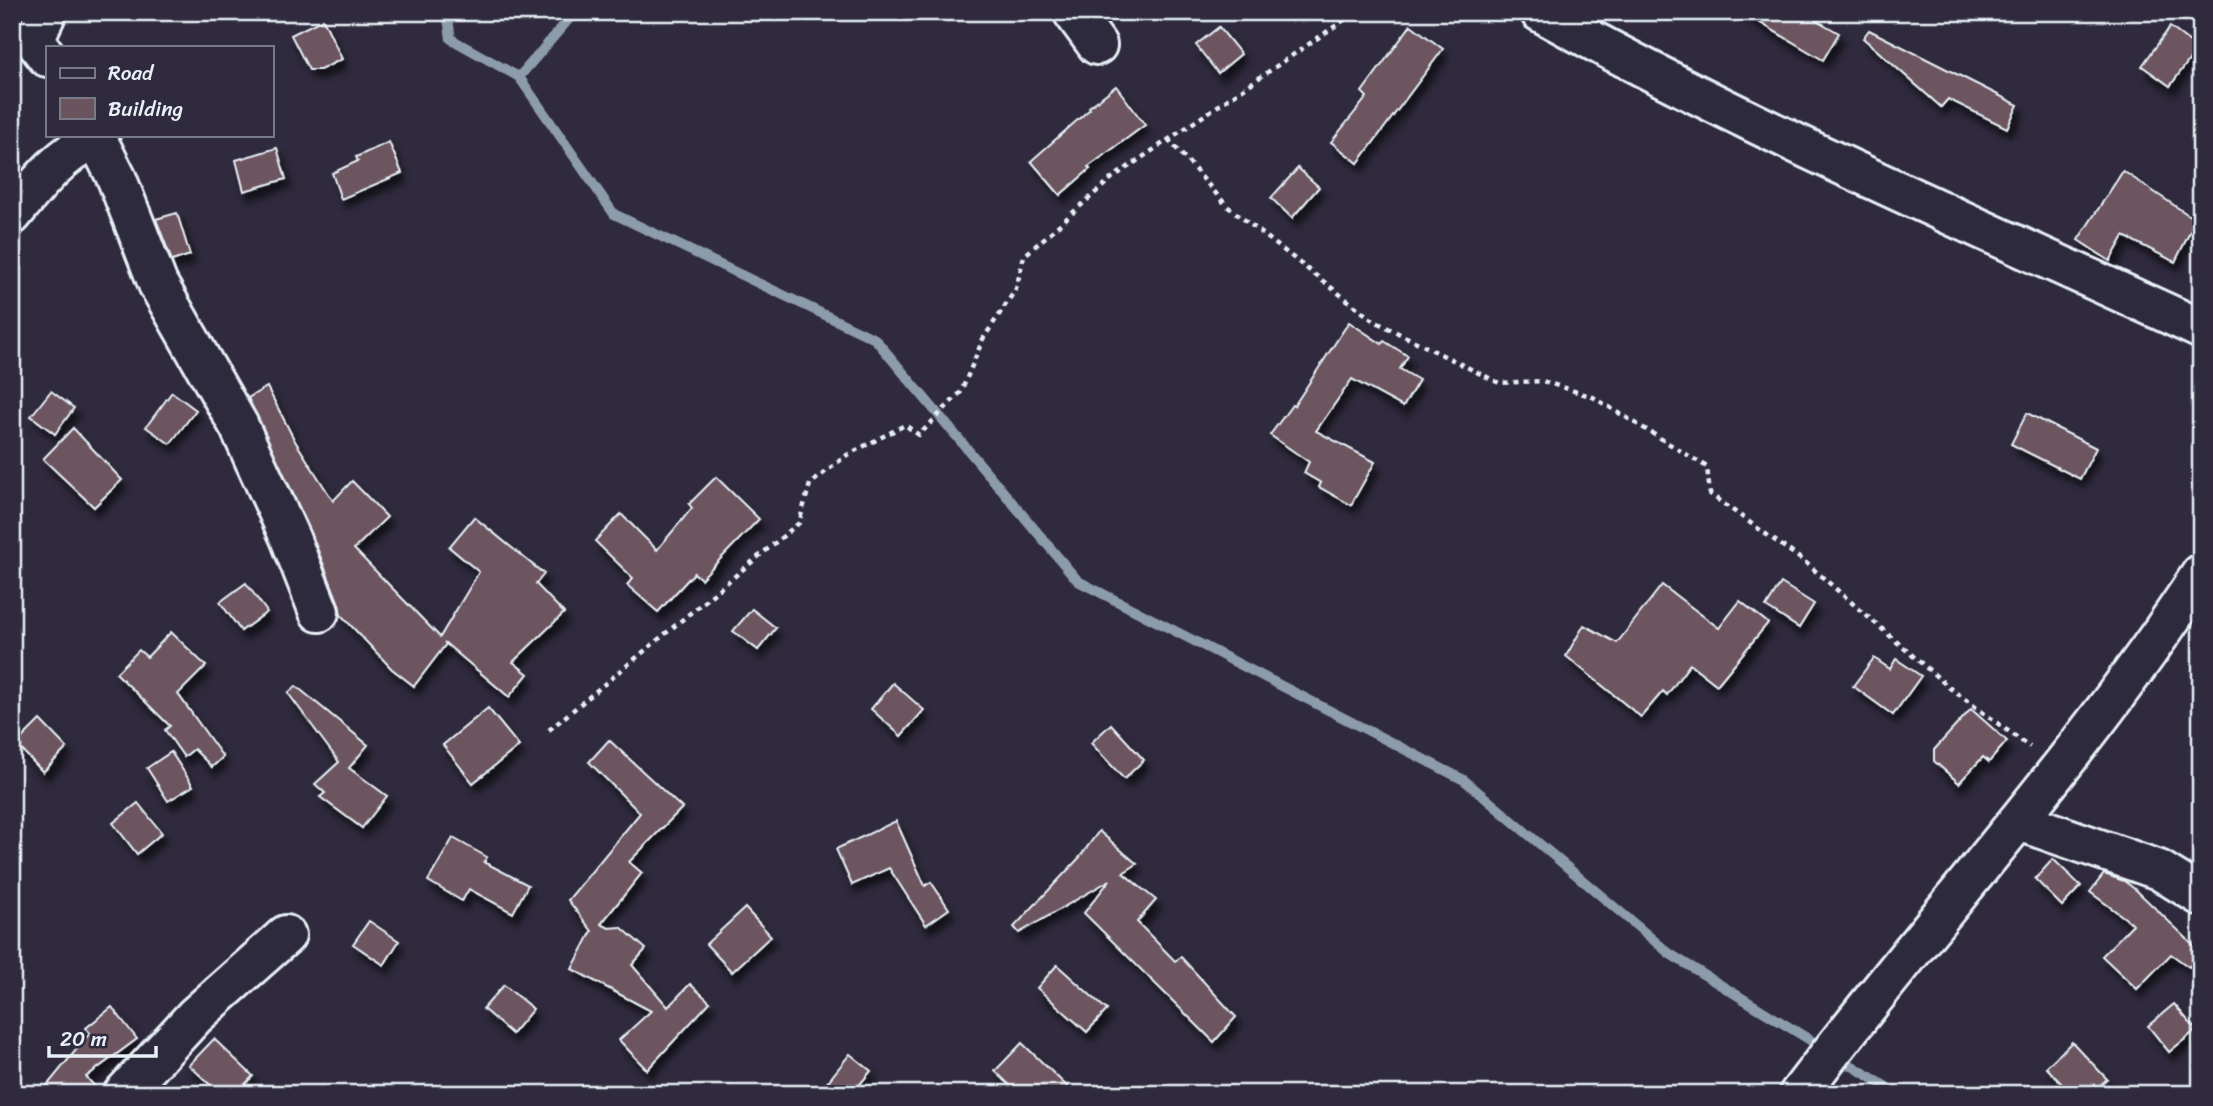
<svg xmlns="http://www.w3.org/2000/svg" width="2213" height="1106" font-family="Sriracha,sans-serif">
	<style>
		.lines { fill: none; stroke-linecap: round; stroke-linejoin: round }
		.stream { stroke: #8c9cac; stroke-width: 10 }
		.building { fill: #6c545e; stroke: #e8f1f8; stroke-width: 2; filter: url(#shadow) }
		.street-casing { stroke: #e8f1f8; stroke-width: 44 }
		.secondary-casing { stroke: #e8f1f8; stroke-width: 44 }
		.path { stroke: #e8f1f8; stroke-width: 4.5; stroke-dasharray: 5 5; stroke-linecap: butt }
		.street { stroke: #2f2a3d; stroke-width: 38 }
		.secondary { stroke: #2f2a3d; stroke-width: 38 }
	</style>
	<defs>
		<filter id="shadow"><feDropShadow dx="4.5" dy="8" stdDeviation="3.5" flood-color="#0009"/></filter>
	</defs>
	<rect width="100%" height="100%" fill="#2f2a3d"/>
	<filter id="ink" filterUnits="userSpaceOnUse"><feTurbulence type="fractalNoise" baseFrequency=".0143" numOctaves="2"/><feDisplacementMap in="SourceGraphic" scale="14" xChannelSelector="R" yChannelSelector="G"/><feConvolveMatrix kernelMatrix="1 2 1 2 8 2 1 2 1" color-interpolation-filters="sRGB"/></filter>
	<g filter="url(#ink)">
		<g class="lines">
			<g class="stream">
				<path d="M 447,12 L 451,39 L 519,77 L 614,214 L 875,339 L 1078,581 L 1464,780 L 1670,954 L 1898,1094"/>
				<path d="M 519,77 L 575,12"/>
			</g>
		</g>
		<g class="building">
			<path d="M 1742,12 L 1802,12 L 1839,33 L 1823,60 Z"/>
			<path d="M 323,19 L 342,59 L 320,70 L 309,70 L 291,35 Z"/>
			<path d="M 1411,25 L 1443,49 L 1358,163 L 1331,142 L 1367,97 L 1362,92 Z"/>
			<path d="M 1219,27 L 1241,54 L 1218,73 L 1196,45 Z"/>
			<path d="M 2170,27 L 2198,48 L 2170,86 L 2142,66 Z"/>
			<path d="M 1869,30 L 2018,105 L 2007,128 L 1948,99 L 1941,107 L 1863,38 Z"/>
			<path d="M 1116,86 L 1145,125 L 1088,167 L 1090,169 L 1060,195 L 1031,161 L 1090,109 L 1089,107 Z"/>
			<path d="M 389,142 L 402,173 L 341,199 L 332,173 L 358,161 L 356,157 Z"/>
			<path d="M 277,148 L 286,179 L 244,191 L 236,160 Z"/>
			<path d="M 1298,168 L 1319,187 L 1292,218 L 1271,198 Z"/>
			<path d="M 2123,171 L 2196,220 L 2175,262 L 2124,236 L 2110,261 L 2078,240 Z"/>
			<path d="M 177,213 L 190,255 L 172,261 L 156,219 Z"/>
			<path d="M 1349,322 L 1382,344 L 1384,341 L 1408,356 L 1400,369 L 1419,380 L 1403,407 L 1352,379 L 1316,431 L 1375,462 L 1351,505 L 1319,487 L 1321,483 L 1304,473 L 1309,462 L 1270,435 L 1292,405 L 1294,406 Z"/>
			<path d="M 267,387 L 295,441 L 333,501 L 352,481 L 387,517 L 354,549 L 440,637 L 479,572 L 449,547 L 474,517 L 544,574 L 536,584 L 564,613 L 513,662 L 528,674 L 509,697 L 444,642 L 446,644 L 414,686 L 392,669 L 341,615 L 339,604 L 310,530 L 248,398 Z"/>
			<path d="M 51,391 L 74,408 L 55,434 L 31,416 Z"/>
			<path d="M 172,392 L 196,410 L 170,444 L 146,427 Z"/>
			<path d="M 2027,413 L 2096,448 L 2080,479 L 2011,444 Z"/>
			<path d="M 73,428 L 122,480 L 94,507 L 43,459 Z"/>
			<path d="M 716,477 L 759,519 L 701,579 L 694,573 L 658,612 L 627,585 L 633,578 L 595,541 L 621,514 L 657,550 L 692,508 L 689,504 Z"/>
			<path d="M 246,583 L 267,612 L 241,631 L 220,602 Z"/>
			<path d="M 1781,583 L 1814,604 L 1799,628 L 1766,607 Z"/>
			<path d="M 1662,585 L 1719,628 L 1740,601 L 1768,623 L 1717,685 L 1690,664 L 1667,695 L 1663,691 L 1641,717 L 1566,656 L 1584,625 L 1617,643 Z"/>
			<path d="M 752,609 L 776,628 L 758,650 L 733,631 Z"/>
			<path d="M 171,632 L 206,666 L 178,694 L 223,757 L 212,767 L 194,749 L 184,757 L 165,730 L 170,726 L 116,673 L 139,650 L 147,657 Z"/>
			<path d="M 1874,658 L 1890,669 L 1896,659 L 1921,676 L 1893,715 L 1853,686 Z"/>
			<path d="M 893,683 L 924,710 L 901,736 L 871,709 Z"/>
			<path d="M 296,686 L 368,745 L 349,768 L 387,796 L 362,828 L 320,797 L 325,793 L 315,784 L 339,762 L 288,693 Z"/>
			<path d="M 488,708 L 519,746 L 473,783 L 443,745 Z"/>
			<path d="M 1971,709 L 2007,741 L 1989,762 L 1983,757 L 1959,783 L 1934,761 L 1934,750 Z"/>
			<path d="M 40,720 L 67,748 L 43,772 L 16,744 Z"/>
			<path d="M 1111,724 L 1144,760 L 1124,779 L 1091,743 Z"/>
			<path d="M 609,740 L 682,808 L 629,862 L 642,873 L 601,924 L 609,928 L 621,927 L 646,949 L 632,965 L 668,1007 L 690,984 L 710,1002 L 647,1070 L 619,1040 L 651,1011 L 572,969 L 592,931 L 568,900 L 640,813 L 589,762 Z"/>
			<path d="M 171,752 L 193,786 L 168,801 L 147,768 Z"/>
			<path d="M 138,803 L 162,833 L 137,854 L 113,823 Z"/>
			<path d="M 896,821 L 925,886 L 931,882 L 949,909 L 926,925 L 889,868 L 852,885 L 836,849 Z"/>
			<path d="M 1099,831 L 1137,864 L 1123,873 L 1156,900 L 1137,922 L 1175,961 L 1181,957 L 1236,1017 L 1214,1042 L 1084,913 L 1110,880 L 1019,933 L 1014,927 L 1079,858 Z"/>
			<path d="M 453,838 L 487,857 L 484,862 L 528,885 L 513,913 L 469,889 L 462,901 L 428,881 Z"/>
			<path d="M 2053,859 L 2081,886 L 2062,906 L 2035,879 Z"/>
			<path d="M 2104,874 L 2124,881 L 2136,890 L 2201,952 L 2189,967 L 2171,954 L 2137,989 L 2102,956 L 2133,924 L 2090,892 Z"/>
			<path d="M 745,908 L 771,936 L 732,972 L 706,944 Z"/>
			<path d="M 369,921 L 399,941 L 384,965 L 353,944 Z"/>
			<path d="M 1057,965 L 1107,1010 L 1087,1032 L 1037,988 Z"/>
			<path d="M 504,985 L 533,1009 L 512,1034 L 483,1009 Z"/>
			<path d="M 2174,1004 L 2196,1030 L 2169,1052 L 2148,1026 Z"/>
			<path d="M 112,1007 L 137,1039 L 86,1077 L 102,1094 L 40,1094 L 90,1033 L 86,1028 Z"/>
			<path d="M 214,1039 L 253,1076 L 236,1094 L 220,1094 L 189,1065 Z"/>
			<path d="M 2072,1042 L 2107,1079 L 2091,1094 L 2071,1094 L 2046,1067 Z"/>
			<path d="M 1022,1043 L 1075,1094 L 1019,1094 L 995,1071 Z"/>
			<path d="M 850,1054 L 871,1071 L 852,1094 L 818,1094 Z"/>
		</g>
		<g class="lines">
			<defs>
				<g id="street">
					<path d="M 1073,12 L 1097,45"/>
					<path d="M 1540,12 C 1754,131 1979,227 2201,329"/>
					<path d="M 47,57 L 34,40 L 47,12"/>
					<path d="M 95,135 L 117,179 L 158,284 L 239,426 L 290,538 L 319,612"/>
					<path d="M 12,215 C 40,181 57,158 96,137"/>
					<path d="M 2019,821 L 2159,870 L 2201,896"/>
					<path d="M 123,1094 L 195,1016 L 286,935"/>
				</g>
				<path id="secondary" d="M 1799,1094 C 1931,919 2081,758 2201,574"/>
			</defs>
			<use href="#street" class="street-casing"/>
			<use href="#secondary" class="secondary-casing"/>
			<g class="path">
				<path d="M 2196,12 L 2201,21"/>
				<path d="M 1168,139 L 1227,206 L 1374,321 L 1499,383 L 1542,381 L 1593,397 L 1707,467 L 1710,494 L 1805,562 L 1951,689 L 2030,747"/>
				<path d="M 549,730 L 799,523 L 810,484 L 847,455 L 905,425 L 919,435 L 961,392 L 983,339 L 1016,289 L 1024,256 L 1112,178 L 1356,12"/>
			</g>
			<use href="#street" class="street"/>
			<use href="#secondary" class="secondary"/>
		</g>
	</g>
	<rect width="2213" height="1106" fill="none" stroke="#2f2a3d" stroke-width="42"/>
	<rect x="21" y="21" width="2171" height="1064" fill="none" stroke="#e8f1f8" stroke-width="2.5" filter="url(#ink)"/>
	<rect x="46" y="46" width="228" height="91" fill="#2f2a3d" stroke="#797a88" stroke-width="2"/>
	<rect x="60" y="68" width="35" height="10" fill="#2f2a3d" stroke="#797a88" stroke-width="2"/>
	<text x="108" y="80" font-size="21" fill="#e8f1f8">Road</text>
	<rect x="60" y="98" width="35" height="21" fill="#6c545e" stroke="#797a88" stroke-width="2"/>
	<text x="108" y="116" font-size="21" fill="#e8f1f8">Building</text>
	<path d="M49 1046v10h107v-10" fill="none" stroke="#e8f1f8" stroke-width="3.5"/>
	<text x="60" y="1046" font-size="21" fill="#e8f1f8" stroke="#2f2a3d" stroke-width="5" paint-order="stroke">20 m</text>
</svg>
